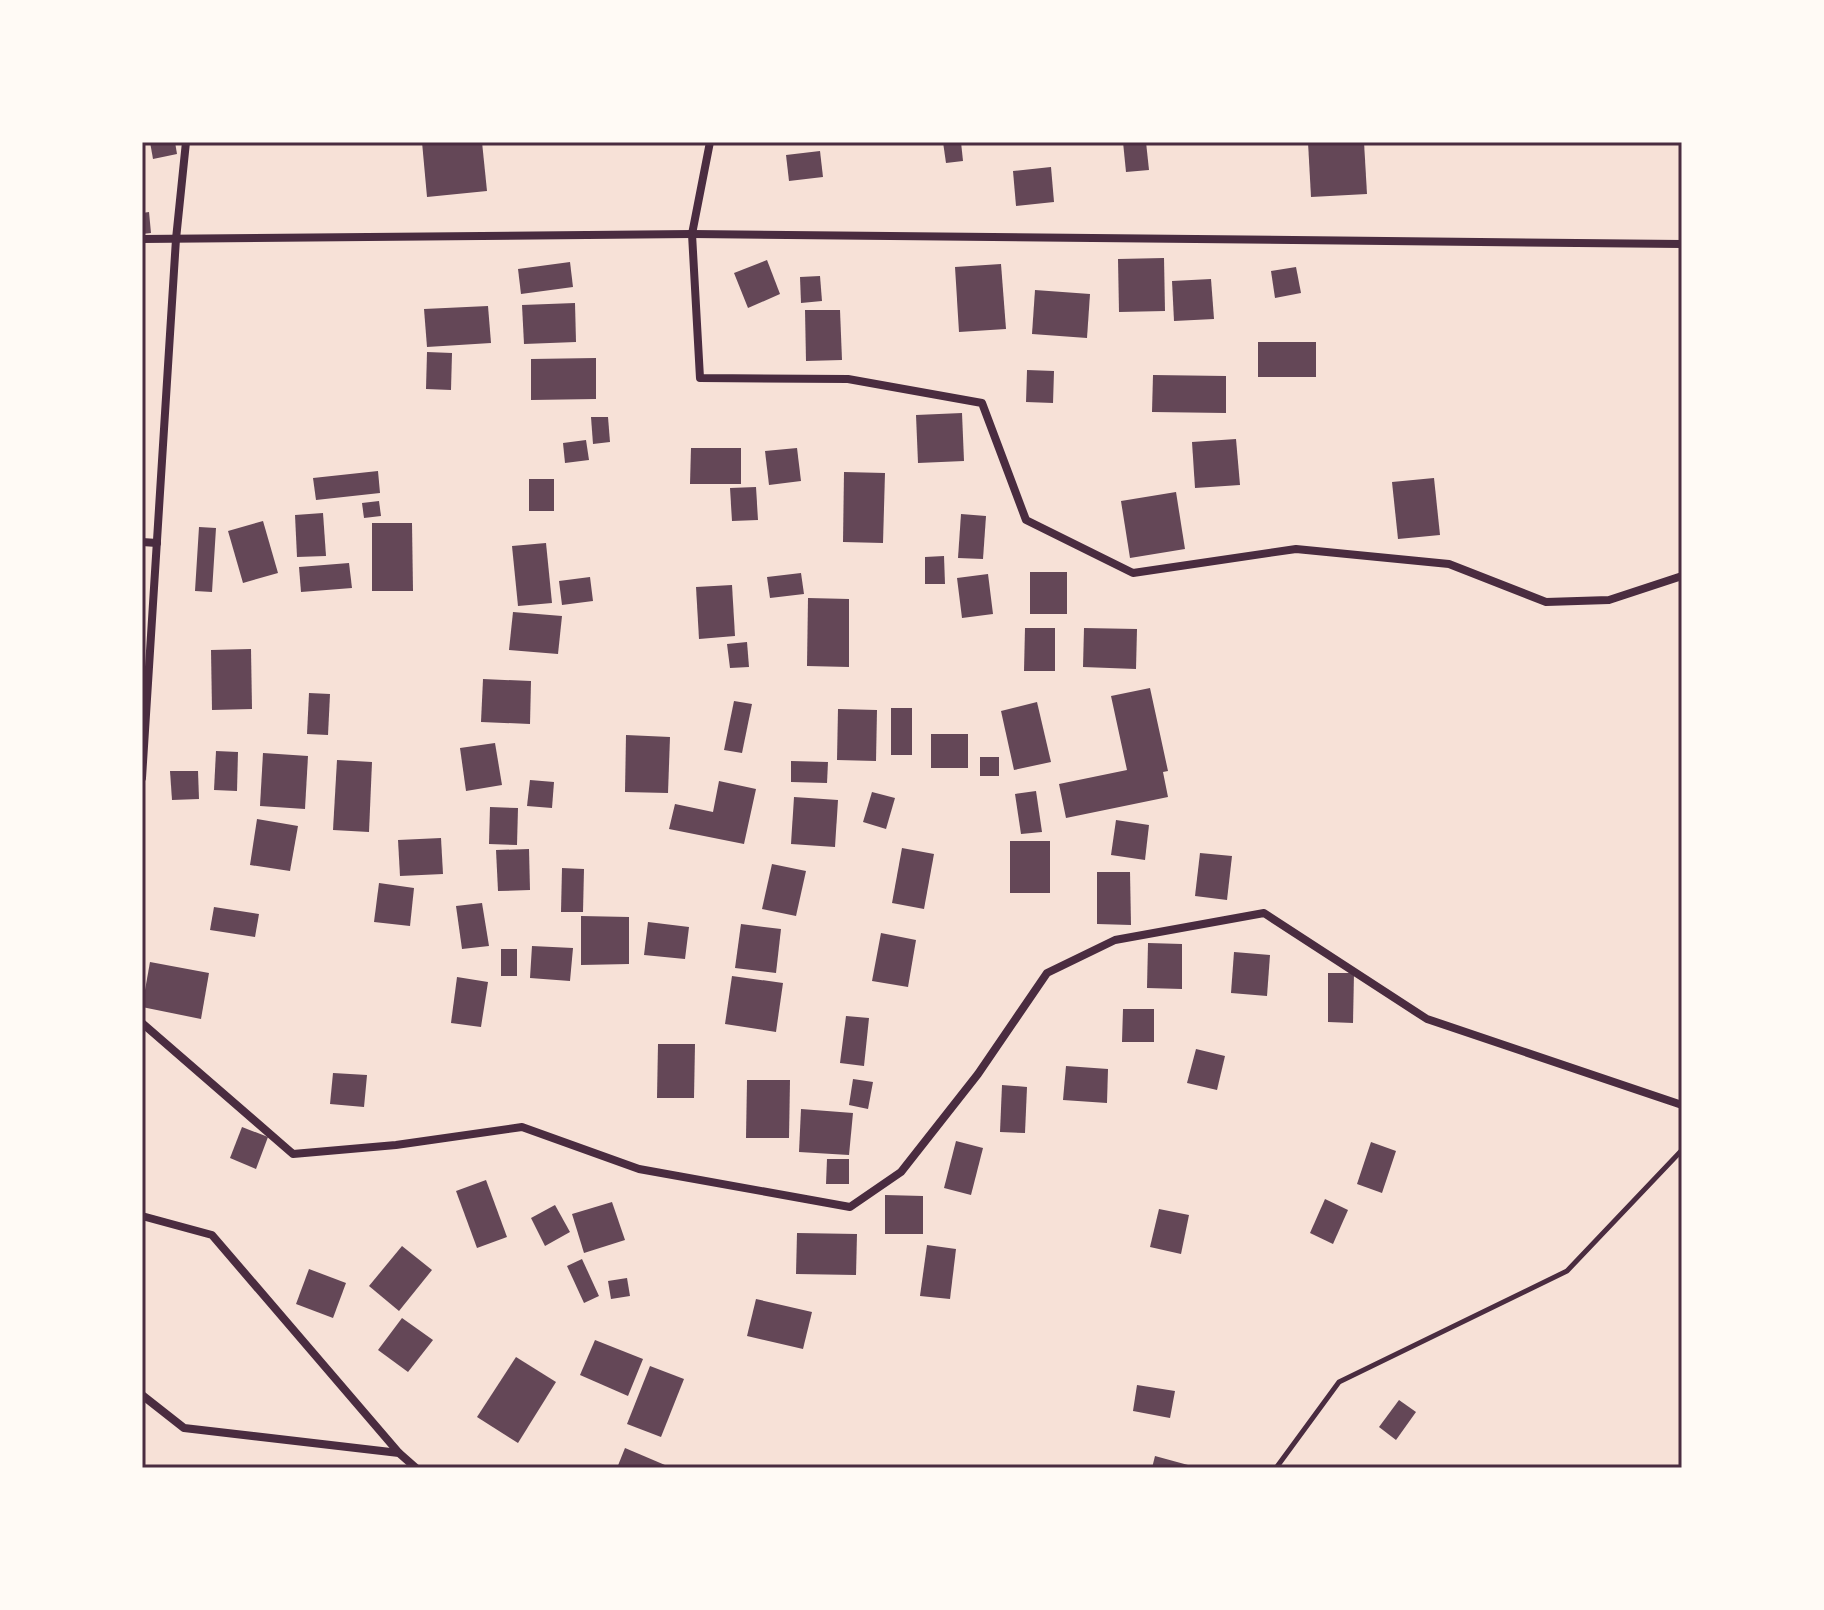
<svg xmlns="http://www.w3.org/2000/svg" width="1824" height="1610" font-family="'PT Sans',sans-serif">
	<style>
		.building { fill: #644757 }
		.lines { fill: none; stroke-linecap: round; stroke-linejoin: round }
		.path { stroke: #4a2c40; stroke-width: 5 }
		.minor { stroke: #4a2c40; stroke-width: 8 }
		.neatline { fill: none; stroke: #4a2c40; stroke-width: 3 }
	</style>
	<rect width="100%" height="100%" fill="#f7e1d7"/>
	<g class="building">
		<path d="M 150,142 L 175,142 L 177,154 L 153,159 Z"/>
		<path d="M 422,142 L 482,142 L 487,191 L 427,197 Z"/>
		<path d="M 943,142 L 961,142 L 963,161 L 946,163 Z"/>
		<path d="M 1123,142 L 1146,142 L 1149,170 L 1126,172 Z"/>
		<path d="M 1308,142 L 1364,142 L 1367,194 L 1311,197 Z"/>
		<path d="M 820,151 L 823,177 L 789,181 L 786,155 Z"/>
		<path d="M 1051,167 L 1054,202 L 1016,206 L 1013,171 Z"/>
		<path d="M 149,212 L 151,233 L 142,234 L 142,213 Z"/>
		<path d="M 1164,258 L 1165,311 L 1119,312 L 1118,259 Z"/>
		<path d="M 767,260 L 780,294 L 748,308 L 734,273 Z"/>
		<path d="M 570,262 L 573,287 L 521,294 L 518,269 Z"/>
		<path d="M 1001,264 L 1006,329 L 959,332 L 955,267 Z"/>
		<path d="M 1296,267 L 1301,293 L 1275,298 L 1271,271 Z"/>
		<path d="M 820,276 L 822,301 L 801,303 L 800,277 Z"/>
		<path d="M 1211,279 L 1214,319 L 1174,321 L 1172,281 Z"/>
		<path d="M 1035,290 L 1090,294 L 1087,338 L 1032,334 Z"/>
		<path d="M 575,303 L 576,342 L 524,344 L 522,305 Z"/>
		<path d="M 488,306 L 491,343 L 427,347 L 424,309 Z"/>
		<path d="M 805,310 L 840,310 L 842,360 L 806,361 Z"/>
		<rect x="1258" y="342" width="58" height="35"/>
		<path d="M 427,352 L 452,353 L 451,390 L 426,389 Z"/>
		<path d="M 596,358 L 596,399 L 531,400 L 531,359 Z"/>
		<path d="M 1027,370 L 1054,371 L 1053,403 L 1026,402 Z"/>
		<path d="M 1153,375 L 1226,376 L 1226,413 L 1152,412 Z"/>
		<path d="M 962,413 L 964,461 L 918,463 L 916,415 Z"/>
		<path d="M 591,417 L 608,417 L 610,442 L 593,444 Z"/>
		<path d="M 1236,439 L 1240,485 L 1195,488 L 1192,442 Z"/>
		<path d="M 586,440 L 589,460 L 565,463 L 563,443 Z"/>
		<path d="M 691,448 L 741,448 L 741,484 L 690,484 Z"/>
		<path d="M 797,448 L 801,481 L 769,485 L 765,451 Z"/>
		<path d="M 378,471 L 380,493 L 316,500 L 313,478 Z"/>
		<path d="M 844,472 L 885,473 L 883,543 L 843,542 Z"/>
		<path d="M 1434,478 L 1440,535 L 1398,539 L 1392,482 Z"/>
		<rect x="529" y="479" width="25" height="32"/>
		<path d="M 756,487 L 758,520 L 732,521 L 730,488 Z"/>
		<path d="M 1176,492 L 1185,549 L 1130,558 L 1121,501 Z"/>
		<path d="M 379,501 L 381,516 L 364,518 L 362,503 Z"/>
		<path d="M 323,513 L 326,556 L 297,557 L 295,515 Z"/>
		<path d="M 961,514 L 986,516 L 983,559 L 958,558 Z"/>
		<path d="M 263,521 L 278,573 L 243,583 L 228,531 Z"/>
		<path d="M 372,523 L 412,523 L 413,591 L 372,591 Z"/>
		<path d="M 199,527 L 216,528 L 212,592 L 195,591 Z"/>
		<path d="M 546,543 L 552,603 L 518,606 L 512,546 Z"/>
		<path d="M 944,556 L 945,584 L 925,584 L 925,557 Z"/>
		<path d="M 349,563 L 352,588 L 301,592 L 299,567 Z"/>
		<rect x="1030" y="572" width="37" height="42"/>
		<path d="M 801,573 L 804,594 L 770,598 L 767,577 Z"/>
		<path d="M 988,574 L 993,614 L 962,618 L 957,578 Z"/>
		<path d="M 590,577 L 593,601 L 562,605 L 559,581 Z"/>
		<path d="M 732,585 L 735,636 L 699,639 L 696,587 Z"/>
		<path d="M 808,598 L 849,599 L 849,667 L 807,666 Z"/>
		<path d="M 513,612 L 562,616 L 558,654 L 509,650 Z"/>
		<path d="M 1025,628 L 1055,628 L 1055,671 L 1024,671 Z"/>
		<path d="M 1084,628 L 1137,629 L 1136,669 L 1083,667 Z"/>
		<path d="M 747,642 L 749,667 L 730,668 L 727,644 Z"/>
		<path d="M 251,649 L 252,709 L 212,710 L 211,650 Z"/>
		<path d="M 483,679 L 531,681 L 530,724 L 481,722 Z"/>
		<path d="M 1150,688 L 1168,771 L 1163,772 L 1168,797 L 1066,818 L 1059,784 L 1127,770 L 1111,696 Z"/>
		<path d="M 309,693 L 330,694 L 328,735 L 307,734 Z"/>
		<path d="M 734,701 L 752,704 L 742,753 L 724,750 Z"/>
		<path d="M 1037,702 L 1051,762 L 1014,770 L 1001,711 Z"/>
		<rect x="891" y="708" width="21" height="47"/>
		<path d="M 838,709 L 877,710 L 876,761 L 837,760 Z"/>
		<rect x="931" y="734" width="37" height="34"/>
		<path d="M 626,735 L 670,737 L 668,793 L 625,792 Z"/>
		<path d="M 495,743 L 502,785 L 466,791 L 460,748 Z"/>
		<path d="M 216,751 L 238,752 L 237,791 L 214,790 Z"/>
		<path d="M 263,753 L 308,756 L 305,809 L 260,806 Z"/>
		<rect x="980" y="757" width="19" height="19"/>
		<path d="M 337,760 L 372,762 L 369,832 L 333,830 Z"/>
		<path d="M 791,761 L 828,762 L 827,783 L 791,782 Z"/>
		<path d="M 170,771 L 198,771 L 199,799 L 172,800 Z"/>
		<path d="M 530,780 L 554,782 L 552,808 L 527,806 Z"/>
		<path d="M 719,781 L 756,789 L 744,844 L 669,829 L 675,804 L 713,812 Z"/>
		<path d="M 1036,791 L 1042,832 L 1021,834 L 1015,794 Z"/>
		<path d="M 872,792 L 895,798 L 886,829 L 863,822 Z"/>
		<path d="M 794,797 L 838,800 L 835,847 L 791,844 Z"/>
		<path d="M 490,807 L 518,808 L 517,845 L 489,844 Z"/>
		<path d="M 257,819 L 298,826 L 290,871 L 250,865 Z"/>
		<path d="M 1116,820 L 1149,825 L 1145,860 L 1111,855 Z"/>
		<path d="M 441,838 L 443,874 L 400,876 L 398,840 Z"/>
		<rect x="1010" y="841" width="40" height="52"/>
		<path d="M 902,848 L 934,854 L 924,909 L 892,903 Z"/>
		<path d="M 529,849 L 530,890 L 498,891 L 496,850 Z"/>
		<path d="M 1200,853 L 1232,856 L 1227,900 L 1195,896 Z"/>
		<path d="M 772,864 L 806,871 L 796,916 L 762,909 Z"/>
		<path d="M 562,868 L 584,869 L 583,912 L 561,912 Z"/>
		<path d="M 1097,872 L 1130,872 L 1131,925 L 1097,924 Z"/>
		<path d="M 379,883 L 414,888 L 410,926 L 374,922 Z"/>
		<path d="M 482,903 L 489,946 L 462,949 L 456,906 Z"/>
		<path d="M 214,907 L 259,914 L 255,937 L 210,930 Z"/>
		<path d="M 581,916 L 629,917 L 629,964 L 581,965 Z"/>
		<path d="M 648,922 L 689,927 L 685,959 L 644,955 Z"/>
		<path d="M 741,924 L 781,929 L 776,973 L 735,968 Z"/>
		<path d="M 881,933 L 916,940 L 908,987 L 872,981 Z"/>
		<path d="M 1148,943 L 1182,944 L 1182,989 L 1147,988 Z"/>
		<path d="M 532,946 L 573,948 L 570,981 L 530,978 Z"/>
		<rect x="501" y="949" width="16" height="27"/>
		<path d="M 1234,952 L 1270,955 L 1267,996 L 1231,993 Z"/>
		<path d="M 150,962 L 209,973 L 201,1019 L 142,1007 Z"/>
		<path d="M 1328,973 L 1354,973 L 1353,1023 L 1328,1022 Z"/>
		<path d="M 732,976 L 783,983 L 776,1032 L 725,1024 Z"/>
		<path d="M 457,977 L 488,982 L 481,1027 L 451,1023 Z"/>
		<path d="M 1123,1009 L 1154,1009 L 1154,1042 L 1122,1042 Z"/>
		<path d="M 846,1016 L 869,1018 L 864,1066 L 840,1063 Z"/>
		<path d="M 658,1044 L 695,1044 L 694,1098 L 657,1098 Z"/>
		<path d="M 1196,1049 L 1225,1056 L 1217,1090 L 1187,1083 Z"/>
		<path d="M 1066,1066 L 1108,1069 L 1107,1103 L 1063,1100 Z"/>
		<path d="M 333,1073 L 367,1075 L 364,1107 L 330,1104 Z"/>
		<path d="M 853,1079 L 873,1082 L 868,1109 L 849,1105 Z"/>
		<path d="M 747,1080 L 790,1080 L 789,1138 L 746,1138 Z"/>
		<path d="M 1002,1085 L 1027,1087 L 1025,1133 L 1000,1132 Z"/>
		<path d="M 801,1109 L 853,1113 L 849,1155 L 799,1152 Z"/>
		<path d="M 242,1127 L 268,1137 L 256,1169 L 230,1158 Z"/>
		<path d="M 956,1141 L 983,1148 L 971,1195 L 944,1188 Z"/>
		<path d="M 1371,1142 L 1396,1151 L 1382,1193 L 1357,1184 Z"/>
		<path d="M 827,1159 L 849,1159 L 849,1184 L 826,1184 Z"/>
		<path d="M 486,1180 L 507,1237 L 477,1248 L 456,1191 Z"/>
		<path d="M 885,1195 L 923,1196 L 923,1234 L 885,1234 Z"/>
		<path d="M 1325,1199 L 1348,1210 L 1333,1244 L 1310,1233 Z"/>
		<path d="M 612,1202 L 625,1240 L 584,1253 L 572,1214 Z"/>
		<path d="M 555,1205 L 570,1232 L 545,1246 L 531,1218 Z"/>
		<path d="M 1159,1209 L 1189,1215 L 1181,1254 L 1150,1247 Z"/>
		<path d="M 797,1233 L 857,1234 L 856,1275 L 796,1274 Z"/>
		<path d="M 927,1245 L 956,1249 L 950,1299 L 920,1296 Z"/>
		<path d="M 402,1246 L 432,1270 L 399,1311 L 369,1286 Z"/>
		<path d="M 582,1259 L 599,1296 L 584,1303 L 567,1266 Z"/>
		<path d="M 309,1269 L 346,1283 L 333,1318 L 296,1304 Z"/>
		<path d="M 627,1278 L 630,1296 L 611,1299 L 608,1281 Z"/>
		<path d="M 756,1299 L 812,1312 L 803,1349 L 747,1336 Z"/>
		<path d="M 402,1318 L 433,1340 L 408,1372 L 378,1350 Z"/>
		<path d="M 595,1340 L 643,1359 L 628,1396 L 580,1375 Z"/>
		<path d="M 516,1357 L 556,1382 L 518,1443 L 477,1417 Z"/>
		<path d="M 650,1366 L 684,1379 L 661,1437 L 627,1424 Z"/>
		<path d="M 1137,1385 L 1175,1391 L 1170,1418 L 1133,1411 Z"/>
		<path d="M 1399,1400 L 1416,1412 L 1396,1440 L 1379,1427 Z"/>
		<path d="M 625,1448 L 672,1468 L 617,1468 Z"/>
		<path d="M 1155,1456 L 1188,1465 L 1188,1468 L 1152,1468 Z"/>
	</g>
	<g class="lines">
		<path class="path" d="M 1276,1468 L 1339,1382 L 1567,1271 L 1682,1150"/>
		<g class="minor">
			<path d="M 710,142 L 692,234 L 700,378 L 848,379 L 982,403 L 1026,520 L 1133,573 L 1296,549 L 1449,564 L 1546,602 L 1609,600 L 1682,576"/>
			<path d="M 142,239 L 692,234 L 1682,244"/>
			<path d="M 142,542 L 157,543"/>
			<path d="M 142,778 L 176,239 L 186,142"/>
			<path d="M 142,1023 L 293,1154 L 396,1145 L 522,1127 L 639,1169 L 850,1207 L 901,1172 L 978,1074 L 1047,973 L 1115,940 L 1264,913 L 1427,1019 L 1682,1105"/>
			<path d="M 142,1216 L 212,1235 L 399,1453"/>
			<path d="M 142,1395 L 184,1428 L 399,1453 L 416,1468"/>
		</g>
	</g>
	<rect width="1824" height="1610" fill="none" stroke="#fffaf5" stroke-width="288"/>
	<rect x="144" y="144" width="1536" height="1322" class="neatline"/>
</svg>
